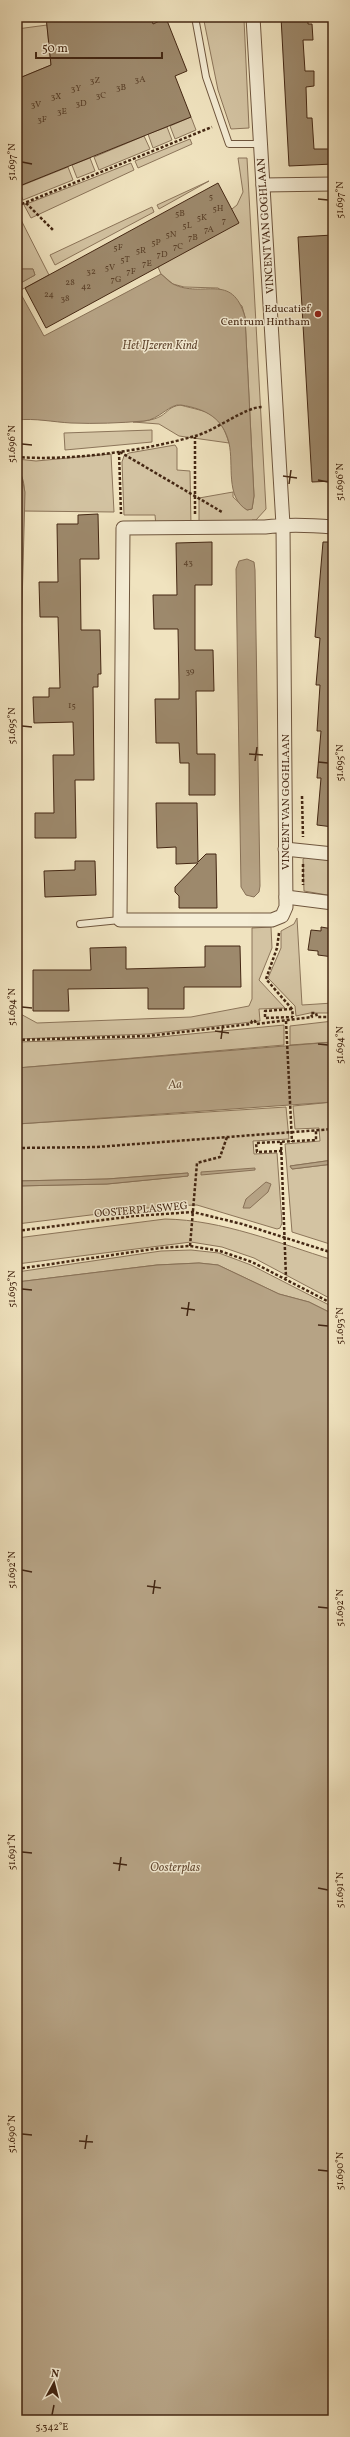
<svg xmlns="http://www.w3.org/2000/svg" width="350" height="2437" font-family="Vollkorn,serif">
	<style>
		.green { fill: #d3c3a2; stroke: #8c755a }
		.water { fill: #b6a385; stroke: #887157 }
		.building { fill: #9d896c; stroke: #442713 }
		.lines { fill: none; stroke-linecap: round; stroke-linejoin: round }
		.lane-casing { stroke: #6f563e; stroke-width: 8 }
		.street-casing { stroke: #6f563e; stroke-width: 15 }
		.path { stroke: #442713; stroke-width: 2.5; stroke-dasharray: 3 2; stroke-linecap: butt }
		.lane { stroke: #f5edd5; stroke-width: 6 }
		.street { stroke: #f5edd5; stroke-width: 13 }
		.ticks { fill: none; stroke: #442713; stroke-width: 1.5 }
		.poi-dot { fill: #8f2418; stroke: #f5edd5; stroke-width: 1.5 }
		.labels { text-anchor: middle; stroke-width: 3; stroke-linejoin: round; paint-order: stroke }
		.number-label { font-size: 9px; fill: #5a4029 }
		.street-label { font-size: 11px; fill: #442713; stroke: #f5edd5 }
		.poi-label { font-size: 11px; fill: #442713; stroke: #f5edd5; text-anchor: end }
		.water-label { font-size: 12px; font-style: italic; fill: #664c35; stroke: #f5edd5 }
		.neatline { fill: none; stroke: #442713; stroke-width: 1.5 }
		.ticks-label { font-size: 10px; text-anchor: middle; fill: #442713 }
	</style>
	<rect width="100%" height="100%" fill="#f0e3bf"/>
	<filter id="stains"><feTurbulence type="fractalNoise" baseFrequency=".005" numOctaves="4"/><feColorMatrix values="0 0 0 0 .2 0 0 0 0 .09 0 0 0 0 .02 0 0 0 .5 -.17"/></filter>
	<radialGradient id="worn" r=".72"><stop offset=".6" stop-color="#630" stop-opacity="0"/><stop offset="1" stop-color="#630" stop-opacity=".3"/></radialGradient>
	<g class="green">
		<path d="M 244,19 L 249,128 L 231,129 L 218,90 L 204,21 Z"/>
		<path d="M 47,25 L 51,65 L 17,79 L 17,29 Z"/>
		<path d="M 191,117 L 196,130 L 175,139 L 170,126 Z"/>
		<path d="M 167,127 L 172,140 L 153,148 L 148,134 Z"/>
		<path d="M 144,136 L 150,149 L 99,170 L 94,157 Z"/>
		<path d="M 190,139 L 192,144 L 138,168 L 135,161 Z"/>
		<path d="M 90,158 L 95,171 L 77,178 L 72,165 Z"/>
		<path d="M 238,158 L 247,158 L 266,509 L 256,520 L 252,520 L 252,524 L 199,524 L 199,498 L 233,492 L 233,497 L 247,510 L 252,509 L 254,496 L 245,317 L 242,306 L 218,288 L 184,287 L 173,284 L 161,274 L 158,267 L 237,205 L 243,192 Z"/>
		<path d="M 131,163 L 134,170 L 31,218 L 24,205 Z"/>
		<path d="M 68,167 L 73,180 L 23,200 L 18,187 Z"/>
		<path d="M 209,181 L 159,209 L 157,205 Z"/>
		<path d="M 152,207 L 154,212 L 55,265 L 50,255 Z"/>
		<path d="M 17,212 L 49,275 L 19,291 L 17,285 L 35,275 L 33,269 L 17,269 Z"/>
		<path d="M 180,405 C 210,413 219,411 229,443 L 179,436 L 159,424 L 133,422 C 143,421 152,421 161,416 C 169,411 169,407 180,405 Z"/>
		<path d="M 152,430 L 152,442 L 65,450 L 64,433 Z"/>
		<path d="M 175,445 L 177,448 L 177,470 L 190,471 L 191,525 L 156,526 L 155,515 L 124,515 L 122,462 L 124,456 L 129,453 Z"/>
		<path d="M 111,454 L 114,512 L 23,511 C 24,501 26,487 22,477 C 19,470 17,468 17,459 L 36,461 Z"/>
		<path d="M 306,857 L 333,861 L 333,896 L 304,891 L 303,859 Z"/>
		<path d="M 297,918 L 302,1005 L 333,1003 L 333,1013 L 310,1013 L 296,1016 L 295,1006 L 268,978 L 281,948 L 281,931 L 294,924 Z"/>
		<path d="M 271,927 L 272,948 L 259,980 L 285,1008 L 259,1009 L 260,1021 L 148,1034 L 17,1039 L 17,1012 L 37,1023 L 191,1017 L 249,1006 L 252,999 L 252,928 Z"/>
		<path d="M 333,1021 L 333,1042 L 290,1045 L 290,1026 Z"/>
		<path d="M 284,1025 L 284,1045 L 17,1068 L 17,1042 L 149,1038 Z"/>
		<path d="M 333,1102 L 333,1160 L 290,1166 L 292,1169 L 333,1164 L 333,1245 L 292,1232 L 285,1144 L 320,1141 L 319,1128 L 295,1129 L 293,1106 Z"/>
		<path d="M 286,1107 L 289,1139 L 253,1141 L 254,1154 L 277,1153 L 282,1223 L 280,1228 L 277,1229 L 197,1205 L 164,1206 L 17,1224 L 17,1186 L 107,1184 L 188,1176 L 188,1173 L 107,1179 L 17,1181 L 17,1124 Z"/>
		<path d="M 165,1219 C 223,1220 278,1243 333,1260 C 333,1270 324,1286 333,1293 L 333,1300 L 254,1258 L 222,1247 L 191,1242 L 17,1264 L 17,1238 Z"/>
		<path d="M 191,1250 L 219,1253 L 251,1265 L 333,1307 L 333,1314 L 309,1302 L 279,1294 L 218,1265 L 199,1263 L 157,1265 L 17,1282 L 17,1272 L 161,1251 Z"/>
	</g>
	<g class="water">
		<path d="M 17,269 L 33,269 L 35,275 L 17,285 Z"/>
		<path d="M 161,274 C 165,277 169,282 173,284 C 203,299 232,271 245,317 L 254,496 L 252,509 L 247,510 C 225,497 234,465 229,443 C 223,418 206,409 181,405 C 170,403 159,420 144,421 C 120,423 95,424 71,423 C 53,422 35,418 17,420 L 17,287 L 44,336 Z"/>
		<path d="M 17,470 L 22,478 L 25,492 L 17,796 Z"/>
		<path d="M 247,559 L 254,562 L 255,570 L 260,886 L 259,892 L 254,897 L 246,895 L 241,887 L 236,569 L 239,561 Z"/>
		<path d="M 333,1042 L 333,1102 L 17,1124 L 17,1068 Z"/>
		<path d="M 333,1160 L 333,1164 L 292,1169 L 290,1166 Z"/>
		<path d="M 255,1168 L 255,1170 L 201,1175 L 201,1172 Z"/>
		<path d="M 188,1173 L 188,1176 L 107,1184 L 17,1186 L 17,1181 L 107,1179 Z"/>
		<path d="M 266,1182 L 271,1184 L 268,1192 L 250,1208 L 243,1208 L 246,1199 Z"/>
		<path d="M 199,1263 L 218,1265 L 279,1294 L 309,1302 L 333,1314 L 333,2420 L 17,2420 L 17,1282 L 157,1265 Z"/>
	</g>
	<g class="building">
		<path d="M 46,17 L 151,17 L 153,24 L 166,18 L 187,71 L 175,76 L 191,117 L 17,187 L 17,79 L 51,65 Z"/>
		<path d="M 281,17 L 308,17 L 308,24 L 312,24 L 313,40 L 303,40 L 305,71 L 314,71 L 314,86 L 306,87 L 307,118 L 312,118 L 314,149 L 333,149 L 333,164 L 289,166 Z"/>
		<path d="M 218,183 L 239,223 L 46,328 L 25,288 Z"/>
		<path d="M 333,235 L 333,481 L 312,482 L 298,237 Z"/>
		<path d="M 98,514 L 99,559 L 80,559 L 81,630 L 100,630 L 101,674 L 98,674 L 98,687 L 93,687 L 94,780 L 75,780 L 76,838 L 35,838 L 35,813 L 54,813 L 53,755 L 74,755 L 73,722 L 34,723 L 33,697 L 49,697 L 49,688 L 60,688 L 58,617 L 40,617 L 39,582 L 58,582 L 57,524 L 78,524 L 78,515 Z"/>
		<path d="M 212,542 L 212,585 L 195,585 L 195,650 L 213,650 L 214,691 L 196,691 L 197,754 L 215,754 L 215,795 L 189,795 L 189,763 L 180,763 L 179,743 L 156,743 L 155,699 L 179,699 L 179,683 L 178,629 L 154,629 L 153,595 L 177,595 L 176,543 Z"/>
		<path d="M 323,542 L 333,542 L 333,827 L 317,825 L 321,778 L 317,778 L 321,731 L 317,731 L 320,685 L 316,685 L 320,638 L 315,637 Z"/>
		<path d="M 156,803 L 197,803 L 198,862 L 206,854 L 216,854 L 217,908 L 179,908 L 179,896 L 175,892 L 175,887 L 198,863 L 176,864 L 176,847 L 157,848 Z"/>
		<path d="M 75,861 L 95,861 L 96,895 L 45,897 L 44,871 L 75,870 Z"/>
		<path d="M 321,927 L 333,929 L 333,957 L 318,955 L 318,951 L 308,950 L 311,930 L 321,931 Z"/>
		<path d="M 205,946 L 240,946 L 241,987 L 184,987 L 184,1009 L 148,1009 L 148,988 L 68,989 L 69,1011 L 33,1011 L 33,970 L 91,970 L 90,948 L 126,947 L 126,969 L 205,967 Z"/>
	</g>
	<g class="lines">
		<defs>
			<g id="lane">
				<path d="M 195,17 L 206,77 L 229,144 L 259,144"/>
				<path d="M 80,924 L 120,920"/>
			</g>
			<g id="street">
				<path d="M 253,17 L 283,525 L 286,907 L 282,916 L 272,920 L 120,920 L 123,528 L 265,527 C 288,524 310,525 333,527"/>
				<path d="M 263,185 L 333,184"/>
				<path d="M 285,849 L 333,854"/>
				<path d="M 286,897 L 333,903"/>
			</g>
		</defs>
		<use href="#lane" class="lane-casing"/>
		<use href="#street" class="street-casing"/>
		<g class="path">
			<path d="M 205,19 L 233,17"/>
			<path d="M 26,203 L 53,230"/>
			<path d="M 17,206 L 212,127"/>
			<path d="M 119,452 L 121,514"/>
			<path d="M 120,452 L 222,512"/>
			<path d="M 17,457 C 71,461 143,451 195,436 C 215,431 245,407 262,407"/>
			<path d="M 195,514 L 195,437"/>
			<path d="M 302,796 L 303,837"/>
			<path d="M 303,864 L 303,885"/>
			<path d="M 279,933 L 277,948 L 266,979 L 292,1009 L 293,1017"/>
			<path d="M 292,1009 L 265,1011 L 265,1018 L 293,1017"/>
			<path d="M 286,1021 L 292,1142"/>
			<path d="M 17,1040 L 148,1036 L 251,1024 L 252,1021 L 255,1021 L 256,1024 L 312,1017 L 311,1013 L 316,1013 L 317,1017 L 333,1017"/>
			<path d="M 281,1142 L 286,1278"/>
			<path d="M 17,1148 L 97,1147 L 333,1129"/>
			<path d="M 282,1151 L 257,1152 L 256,1143 L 316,1140 L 316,1131 L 314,1131"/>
			<path d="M 17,1231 L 134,1216 L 193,1212 L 242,1224 L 333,1253"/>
			<path d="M 190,1246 L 197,1163 L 220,1157 L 227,1137"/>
			<path d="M 17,1269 L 160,1248 L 190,1246 L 220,1251 L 252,1262 L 333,1304"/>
		</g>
		<use href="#lane" class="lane"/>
		<use href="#street" class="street"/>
	</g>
	<path class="ticks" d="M 22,162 L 32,164M 318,199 L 328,200M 22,444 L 32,445M 283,476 L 297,478M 318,480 L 328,482M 289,484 L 291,470M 22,726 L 32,727M 249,754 L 263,755M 255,761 L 257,747M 318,762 L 328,763M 22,1007 L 32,1008M 215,1031 L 229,1033M 221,1039 L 223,1025M 318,1044 L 328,1045M 22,1289 L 32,1290M 181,1308 L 195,1310M 187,1316 L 189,1302M 318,1325 L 328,1326M 22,1570 L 32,1572M 147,1586 L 161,1588M 153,1594 L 155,1580M 318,1607 L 328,1608M 22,1852 L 32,1853M 113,1863 L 127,1865M 119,1871 L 121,1857M 318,1888 L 328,1890M 22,2134 L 32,2135M 79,2141 L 93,2142M 85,2149 L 87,2135M 318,2170 L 328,2171M 52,2415 L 54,2405"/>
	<circle class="poi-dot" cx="318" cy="314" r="4"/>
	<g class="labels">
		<g class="number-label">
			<text x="140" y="82">3A</text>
			<text x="95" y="83">3Z</text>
			<text x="121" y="90">3B</text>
			<text x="76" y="91">3Y</text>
			<text x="101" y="98">3C</text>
			<text x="56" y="99">3X</text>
			<text x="81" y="106">3D</text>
			<text x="36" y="107">3V</text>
			<text x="62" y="114">3E</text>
			<text x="42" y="122">3F</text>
			<text x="211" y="199">5</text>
			<text x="218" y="211">5H</text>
			<text x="180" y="216">5B</text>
			<text x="202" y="220">5K</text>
			<text x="224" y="223">7</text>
			<text x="187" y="228">5L</text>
			<text x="209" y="232">7A</text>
			<text x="171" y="237">5N</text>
			<text x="193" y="240">7B</text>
			<text x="156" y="245">5P</text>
			<text x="178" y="249">7C</text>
			<text x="118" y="250">5F</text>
			<text x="141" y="253">5R</text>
			<text x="162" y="257">7D</text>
			<text x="125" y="262">5T</text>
			<text x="147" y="266">7E</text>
			<text x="110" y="270">5V</text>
			<text x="91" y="274">32</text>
			<text x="131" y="274">7F</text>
			<text x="116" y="282">7G</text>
			<text x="70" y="285">28</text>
			<text x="86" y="289">42</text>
			<text x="49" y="297">24</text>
			<text x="65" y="301">38</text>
			<text x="188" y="565">43</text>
			<text x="190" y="674">39</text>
			<text x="72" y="708">15</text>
		</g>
		<g class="street-label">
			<text transform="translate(265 226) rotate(-94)" y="4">VINCENT VAN GOGHLAAN</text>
			<text transform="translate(285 802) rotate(-90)" y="4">VINCENT VAN GOGHLAAN</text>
			<text transform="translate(141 1209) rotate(-5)" y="4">OOSTERPLASWEG</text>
		</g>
		<g class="poi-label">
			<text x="310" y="312">Educatief<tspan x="310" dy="13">Centrum Hintham</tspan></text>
		</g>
		<g class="water-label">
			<text x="160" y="349">Het IJzeren Kind</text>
			<text transform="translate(175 1084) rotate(-4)" y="4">Aa</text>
			<text x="175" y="1871">Oosterplas</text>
		</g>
	</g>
	<rect width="350" height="2437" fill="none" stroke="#f0e3bf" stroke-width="44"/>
	<g transform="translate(54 2383) rotate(7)" stroke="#f5edd5" stroke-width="3" paint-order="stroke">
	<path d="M0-3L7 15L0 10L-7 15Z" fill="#442713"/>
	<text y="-6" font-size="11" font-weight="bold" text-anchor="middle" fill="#442713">N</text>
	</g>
	<path d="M36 52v6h126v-6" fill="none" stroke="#442713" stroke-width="2"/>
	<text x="42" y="52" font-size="12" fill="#442713" stroke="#f5edd5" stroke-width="3" paint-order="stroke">50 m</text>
	<rect x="22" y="22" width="306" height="2393" class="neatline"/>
	<g class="ticks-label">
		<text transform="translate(11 162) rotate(-90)" y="4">51.697°N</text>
		<text transform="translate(339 200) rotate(-90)" y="4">51.697°N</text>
		<text transform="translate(11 444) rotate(-90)" y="4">51.696°N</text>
		<text transform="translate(339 482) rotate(-90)" y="4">51.696°N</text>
		<text transform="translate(11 726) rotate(-90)" y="4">51.695°N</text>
		<text transform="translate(339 763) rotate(-90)" y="4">51.695°N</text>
		<text transform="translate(11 1007) rotate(-90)" y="4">51.694°N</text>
		<text transform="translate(339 1045) rotate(-90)" y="4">51.694°N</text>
		<text transform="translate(11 1289) rotate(-90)" y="4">51.693°N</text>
		<text transform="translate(339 1326) rotate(-90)" y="4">51.693°N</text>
		<text transform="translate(11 1570) rotate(-90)" y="4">51.692°N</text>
		<text transform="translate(339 1608) rotate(-90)" y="4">51.692°N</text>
		<text transform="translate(11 1852) rotate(-90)" y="4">51.691°N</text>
		<text transform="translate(339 1890) rotate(-90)" y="4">51.691°N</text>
		<text transform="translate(11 2134) rotate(-90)" y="4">51.690°N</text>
		<text transform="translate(339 2171) rotate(-90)" y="4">51.690°N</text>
		<text x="52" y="2430">5.342°E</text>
	</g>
	<rect width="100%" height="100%" filter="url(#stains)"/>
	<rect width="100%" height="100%" fill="url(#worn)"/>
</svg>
